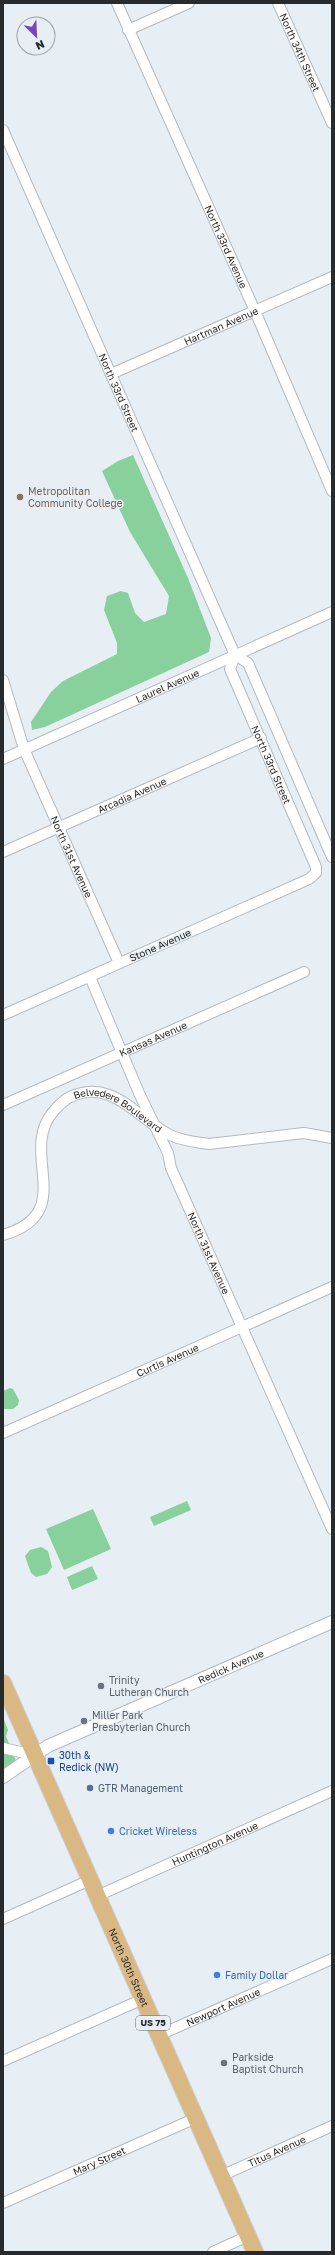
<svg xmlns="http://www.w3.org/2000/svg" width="335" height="2255" font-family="'Golos Text',sans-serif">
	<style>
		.green { fill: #88d19c }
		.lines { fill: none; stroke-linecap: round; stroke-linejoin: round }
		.minor-casing { stroke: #b3babf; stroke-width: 12 }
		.tertiary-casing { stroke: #b3babf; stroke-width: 14 }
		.trunk-casing { stroke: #cbcccd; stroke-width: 18 }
		.minor { stroke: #fff; stroke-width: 10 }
		.tertiary { stroke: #fff; stroke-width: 12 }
		.trunk { stroke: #dab884; stroke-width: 16 }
		.education-dot { fill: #8d6e63; stroke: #e7eef4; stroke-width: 1.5 }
		.worship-dot { fill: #6b7280; stroke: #e7eef4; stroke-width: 1.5 }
		.transit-dot { fill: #1a4fb4; stroke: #e7eef4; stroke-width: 1.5 }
		.service-dot { fill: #5c6f8a; stroke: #e7eef4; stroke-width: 1.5 }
		.shop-dot { fill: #3f7fe0; stroke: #e7eef4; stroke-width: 1.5 }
		.labels { text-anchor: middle; stroke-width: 3; stroke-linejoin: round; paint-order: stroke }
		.shield { fill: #e7eef4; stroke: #616669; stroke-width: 1 }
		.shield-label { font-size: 9px; font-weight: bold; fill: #282b2d }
		.street-label { font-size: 10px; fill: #282b2d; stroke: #e7eef4 }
		.education-label { font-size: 10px; fill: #785e54; stroke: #e7eef4; text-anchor: start }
		.worship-label { font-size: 10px; fill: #5b616d; stroke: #e7eef4; text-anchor: start }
		.transit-label { font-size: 10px; fill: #164399; stroke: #e7eef4; text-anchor: start }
		.service-label { font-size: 10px; fill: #4e5e75; stroke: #e7eef4; text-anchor: start }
		.shop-label { font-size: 10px; fill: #366cbe; stroke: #e7eef4; text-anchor: start }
	</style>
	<rect width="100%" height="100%" fill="#e7eef4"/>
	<g class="green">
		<path d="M 133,455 L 188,578 L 211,638 L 209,652 L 45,727 L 32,730 L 31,722 L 51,692 L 63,681 L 117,654 L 117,643 L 104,610 L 107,596 L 121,591 L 128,593 L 135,613 L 144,622 L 166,614 L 169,596 L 130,532 L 102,471 L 118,461 Z"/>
		<path d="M 10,1388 L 13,1389 L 19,1400 L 18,1405 L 13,1409 L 3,1409 L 3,1391 Z"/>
		<path d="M 187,1501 L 191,1510 L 154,1526 L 150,1517 Z"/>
		<path d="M 93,1509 L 111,1549 L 64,1570 L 46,1529 Z"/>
		<path d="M 41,1547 L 48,1551 L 52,1567 L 47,1574 L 36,1577 L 31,1573 L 25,1556 L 30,1550 Z"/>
		<path d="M 92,1566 L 98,1579 L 72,1590 L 67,1577 Z"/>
		<path d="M 3,1717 L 8,1730 L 6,1736 L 16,1761 L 3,1771 Z"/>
	</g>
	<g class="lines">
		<defs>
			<g id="minor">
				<path id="s1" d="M 117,3 L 255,311 L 332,491"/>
				<path id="s2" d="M 278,3 L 332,123"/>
				<path d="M 128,30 L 189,3"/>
				<path id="s3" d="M 3,130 L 235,655 L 230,669 L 316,867 L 316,873 L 309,879 L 3,1015"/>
				<path id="s4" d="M 111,374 L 332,277"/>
				<path d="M 235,655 L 248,663 L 332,857"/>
				<path id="s5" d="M 3,680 L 24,749 L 119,963"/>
				<path id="s6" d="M 3,759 L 332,612"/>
				<path id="s7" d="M 3,852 L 261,738"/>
				<path id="s8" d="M 90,977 L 139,1093 L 168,1153 L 171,1168 L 332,1529"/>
				<path id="s9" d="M 3,1105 L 304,972"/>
				<path id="s10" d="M 3,1235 C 79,1213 18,1153 53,1112 C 57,1107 62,1102 68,1098 C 112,1076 136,1118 170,1135 C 182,1141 196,1142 209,1144 L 304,1133 L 332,1138"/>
				<path id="s11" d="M 3,1433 L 332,1287"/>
				<path d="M 3,1748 L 34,1755"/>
				<path id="s12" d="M 97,1896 L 332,1791"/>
				<path d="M 3,1919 L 90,1880"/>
				<path id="s13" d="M 159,2035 L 332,1959"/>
				<path d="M 3,2061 L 143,1999"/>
				<path id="s14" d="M 221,2176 L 332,2126"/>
				<path id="s15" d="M 3,2203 L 196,2118"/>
				<path d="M 213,2252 L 248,2236"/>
			</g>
			<g id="tertiary">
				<path id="s16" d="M 3,1777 L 48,1746 L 332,1622"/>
			</g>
			<g id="trunk">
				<path id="s17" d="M 3,1683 L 255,2252"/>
			</g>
		</defs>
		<use href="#minor" class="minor-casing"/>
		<use href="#tertiary" class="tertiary-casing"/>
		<use href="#trunk" class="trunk-casing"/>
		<use href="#minor" class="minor"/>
		<use href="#tertiary" class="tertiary"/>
		<use href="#trunk" class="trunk"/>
	</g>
	<circle class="education-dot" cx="20" cy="497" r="4"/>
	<g class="worship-dot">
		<circle cx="101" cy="1686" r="4"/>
		<circle cx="84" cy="1721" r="4"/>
		<circle cx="224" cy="2063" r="4"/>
	</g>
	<rect class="transit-dot" x="47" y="1757" width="8" height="8" rx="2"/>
	<circle class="service-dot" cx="90" cy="1788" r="4"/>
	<g class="shop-dot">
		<circle cx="111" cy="1831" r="4"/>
		<circle cx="217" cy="1975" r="4"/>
	</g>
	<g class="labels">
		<rect class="shield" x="136" y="2016" width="34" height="14" rx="3"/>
		<g class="shield-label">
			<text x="153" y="2026">US 75</text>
		</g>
		<g class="street-label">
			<text dy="4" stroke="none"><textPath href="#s2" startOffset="54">North 34th Street</textPath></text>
			<text dy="4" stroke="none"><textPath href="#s1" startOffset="267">North 33rd Avenue</textPath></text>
			<text dy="4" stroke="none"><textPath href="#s4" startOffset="120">Hartman Avenue</textPath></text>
			<text dy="4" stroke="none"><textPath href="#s3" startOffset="287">North 33rd Street</textPath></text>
			<text dy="4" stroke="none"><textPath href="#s6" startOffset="180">Laurel Avenue</textPath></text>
			<text dy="4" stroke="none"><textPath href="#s3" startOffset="693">North 33rd Street</textPath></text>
			<text dy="4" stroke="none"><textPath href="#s7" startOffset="141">Arcadia Avenue</textPath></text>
			<text dy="4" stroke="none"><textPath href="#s5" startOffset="190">North 31st Avenue</textPath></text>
			<text transform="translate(160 945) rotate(-24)" y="4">Stone Avenue</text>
			<text dy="4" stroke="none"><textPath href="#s9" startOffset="164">Kansas Avenue</textPath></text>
			<text dy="4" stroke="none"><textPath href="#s10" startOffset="223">Belvedere Boulevard</textPath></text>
			<text dy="4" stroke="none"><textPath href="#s8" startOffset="301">North 31st Avenue</textPath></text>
			<text dy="4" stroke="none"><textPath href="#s11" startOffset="180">Curtis Avenue</textPath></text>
			<text dy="4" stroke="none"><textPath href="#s16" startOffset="254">Redick Avenue</textPath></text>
			<text dy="4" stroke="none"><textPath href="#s12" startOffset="129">Huntington Avenue</textPath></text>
			<text dy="4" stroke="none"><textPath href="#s17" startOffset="311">North 30th Street</textPath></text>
			<text dy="4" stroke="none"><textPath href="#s13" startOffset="70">Newport Avenue</textPath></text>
			<text dy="4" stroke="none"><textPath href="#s14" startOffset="61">Titus Avenue</textPath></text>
			<text dy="4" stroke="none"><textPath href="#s15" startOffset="105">Mary Street</textPath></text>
		</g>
		<g class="education-label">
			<text x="28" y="495">Metropolitan<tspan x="28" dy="12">Community College</tspan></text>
		</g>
		<g class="worship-label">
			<text x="109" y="1684">Trinity<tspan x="109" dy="12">Lutheran Church</tspan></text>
			<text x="92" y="1719">Miller Park<tspan x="92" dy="12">Presbyterian Church</tspan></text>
			<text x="232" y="2061">Parkside<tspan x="232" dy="12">Baptist Church</tspan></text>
		</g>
		<g class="transit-label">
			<text x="59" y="1759">30th &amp;<tspan x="59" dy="12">Redick (NW)</tspan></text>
		</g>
		<g class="service-label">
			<text x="98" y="1792">GTR Management</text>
		</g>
		<g class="shop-label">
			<text x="119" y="1835">Cricket Wireless</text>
			<text x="225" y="1979">Family Dollar</text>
		</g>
	</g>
	<rect width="335" height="2255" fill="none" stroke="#282b2d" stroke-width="8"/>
	<g transform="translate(36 36) rotate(156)"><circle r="19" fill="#e7eef4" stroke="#9ba0a4"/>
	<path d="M0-3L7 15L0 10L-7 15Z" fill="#7946be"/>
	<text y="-6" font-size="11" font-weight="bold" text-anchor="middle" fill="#282b2d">N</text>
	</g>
</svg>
